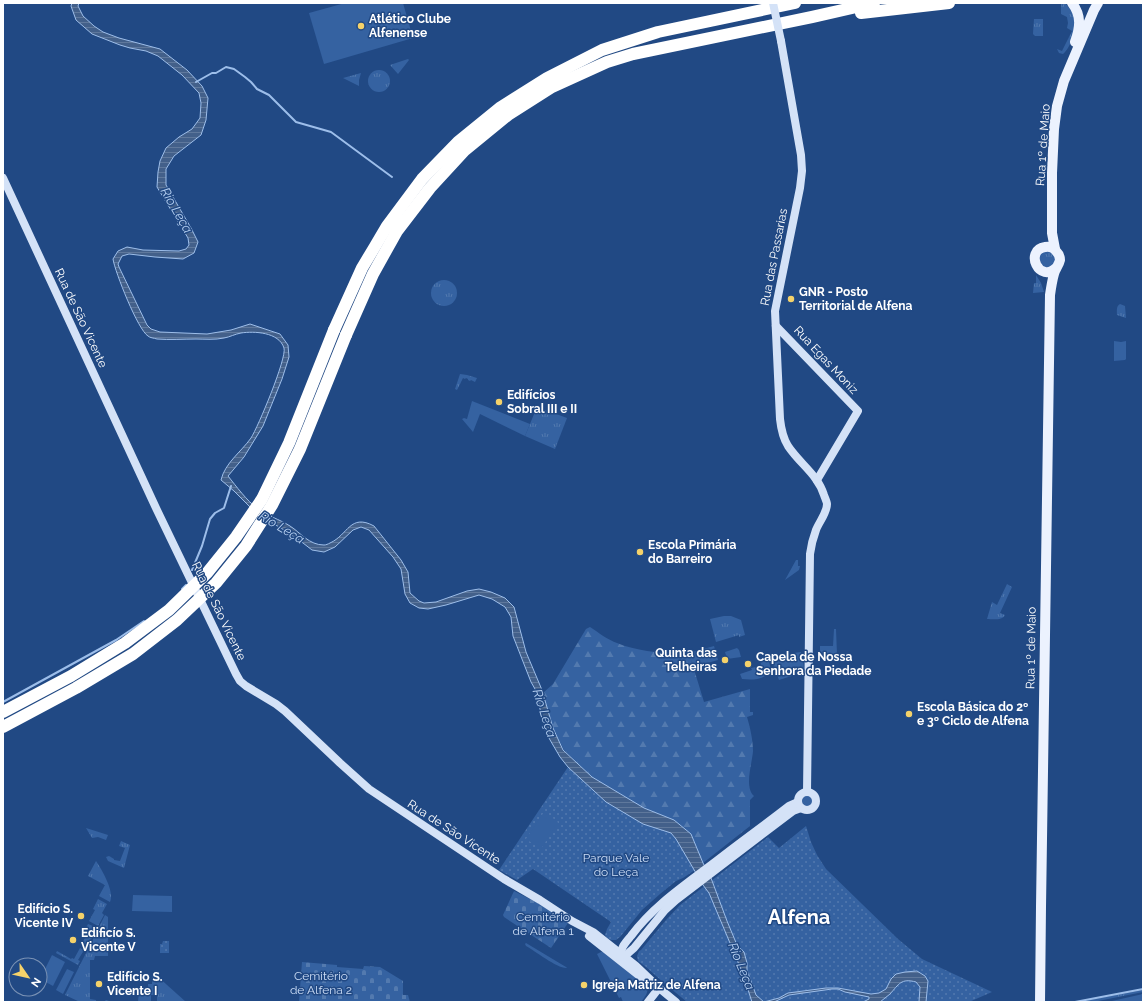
<svg xmlns="http://www.w3.org/2000/svg" width="1146" height="1005" font-family="Raleway,sans-serif">
	<style>
		.grass { fill: url(#grass-tufts) }
		.forest { fill: url(#forest-firs) }
		.cemetery { fill: url(#cemetery-stones) }
		.park { fill: url(#park-dots) }
		.garden { fill: #3562a1 }
		.water { fill: url(#water-rules); stroke: #9dbeea }
		.lines { fill: none; stroke-linecap: round; stroke-linejoin: round }
		.stream { stroke: #9dbeea; stroke-width: 2 }
		.secondary { stroke: #d4e2f7; stroke-width: 8 }
		.primary { stroke: #ecf2fe; stroke-width: 10 }
		.highway { stroke: #fff; stroke-width: 12 }
		.secondary-bridge { stroke: #d4e2f7; stroke-width: 8 }
		.highway-bridge { stroke: #fff; stroke-width: 12 }
		.poi-dot { fill: #f5d26a; stroke: #214984; stroke-width: 1.5 }
		.labels { text-anchor: middle; stroke-width: 3; stroke-linejoin: round; paint-order: stroke }
		.poi-label { font-size: 12px; font-weight: bold; fill: #fff; stroke: #214984; text-anchor: start }
		.street-label { font-size: 12px; fill: #fff; stroke: #214984 }
		.park-label { font-size: 12px; fill: #cddef7; stroke: #214984 }
		.water-label { font-size: 13px; font-style: italic; fill: #b4cef0; stroke: #214984 }
		.town-label { font-size: 20px; font-weight: bold; fill: #fff; stroke: #214984 }
	</style>
	<defs>
		<pattern id="grass-tufts" width="24" height="20" patternUnits="userSpaceOnUse"><rect width="24" height="20" fill="#3562a1"/><path d="M3 7l-1-3M5 7V3M7 7l1-3M15 17l-1-3M17 17v-4M19 17l1-3" fill="none" stroke="#537aaf"/></pattern>
		<pattern id="forest-firs" width="22" height="20" patternUnits="userSpaceOnUse"><rect width="22" height="20" fill="#3562a1"/><path d="M5 1l3.5 6h-7zM16 11l3.5 6h-7z" fill="#537aaf"/></pattern>
		<pattern id="cemetery-stones" width="16" height="16" patternUnits="userSpaceOnUse"><rect width="16" height="16" fill="#3562a1"/><path d="M2 7V4a2 2 0 0 1 4 0v3zM10 15v-3a2 2 0 0 1 4 0v3z" fill="#537aaf"/></pattern>
		<pattern id="park-dots" width="8" height="8" patternUnits="userSpaceOnUse"><rect width="8" height="8" fill="#3562a1"/><path d="M2 2h.1M6 6h.1" fill="none" stroke="#537aaf" stroke-width="1.8" stroke-linecap="round"/></pattern>
		<pattern id="water-rules" width="6" height="5" patternUnits="userSpaceOnUse"><rect width="6" height="5" fill="#43608a"/><path d="M0 2.5h6" fill="none" stroke="#5f789c"/></pattern>
	</defs>
	<rect width="100%" height="100%" fill="#214984"/>
	<g class="grass">
		<path d="M 1061,3 L 1066,4 C 1069,8 1074,13 1075,18 C 1077,27 1071,48 1063,54 L 1059,53 L 1057,49 L 1062,51 L 1072,31 L 1067,28 L 1068,23 L 1067,17 L 1061,14 Z"/>
		<path d="M 1034,19 L 1043,19 L 1043,36 L 1035,36 L 1033,34 Z"/>
		<path d="M 408,59 L 409,60 L 398,74 L 390,65 Z"/>
		<circle cx="379" cy="81" r="11"/>
		<path d="M 361,73 L 359,80 L 359,86 L 343,78 Z"/>
		<path d="M 1045,250 L 1053,252 L 1056,260 L 1051,267 L 1043,267 L 1038,257 Z"/>
		<path d="M 1036,275 L 1041,283 L 1044,292 L 1033,293 L 1034,283 L 1036,283 Z"/>
		<circle cx="444" cy="293" r="13"/>
		<path d="M 1120,304 L 1125,306 L 1126,318 L 1117,315 C 1117,311 1116,306 1120,304 Z"/>
		<path d="M 460,374 L 467,375 L 477,378 L 475,382 L 471,380 L 470,381 L 468,380 L 468,379 L 466,378 L 465,379 L 463,378 L 457,390 L 455,389 Z"/>
		<path d="M 537,407 L 567,418 L 555,449 L 525,436 Z"/>
		<path d="M 1007,584 L 1012,587 L 1000,613 L 1005,615 C 1002,621 992,619 987,619 L 992,602 L 997,605 Z"/>
		<path d="M 724,616 L 731,616 L 741,620 L 745,635 L 739,637 L 739,635 L 716,642 L 710,619 Z"/>
		<path d="M 86,828 L 108,835 L 106,840 L 98,837 L 92,838 Z"/>
		<path d="M 121,841 L 130,845 L 124,868 L 108,861 L 106,857 L 109,856 L 114,859 L 114,860 L 120,861 L 125,848 L 119,846 Z"/>
		<path d="M 96,861 C 102,870 115,892 110,902 L 99,896 L 105,885 L 88,876 Z"/>
		<path d="M 98,899 L 107,904 L 102,913 L 104,915 L 98,926 L 89,921 L 95,910 L 93,909 Z"/>
		<path d="M 105,915 L 108,917 L 108,956 L 95,956 L 94,960 L 90,960 L 90,999 L 96,1000 L 96,1001 L 105,1001 L 106,1000 L 112,1002 L 80,1002 L 65,995 Z"/>
		<path d="M 88,924 L 95,927 L 90,937 L 92,938 L 87,948 L 81,945 L 86,936 L 83,934 Z"/>
		<path d="M 80,948 L 84,950 L 78,960 L 80,961 L 78,965 L 56,953 L 57,951 L 71,959 L 72,958 L 74,959 Z"/>
		<path d="M 157,976 L 186,1002 L 157,1002 Z"/>
		<path d="M 1143,990 L 1143,992 L 1093,1002 L 1079,1002 Z"/>
		<path d="M 1143,994 L 1143,1002 L 1111,1002 L 1112,1001 Z"/>
	</g>
	<path class="forest" d="M 590,627 C 599,633 608,640 617,643 C 639,652 666,654 689,653 L 704,702 L 750,689 L 750,712 L 753,712 L 753,715 L 747,717 C 750,727 753,740 753,751 C 752,764 744,787 754,796 L 750,800 L 750,826 L 703,863 L 691,834 L 674,820 L 644,808 L 592,777 L 564,750 L 553,728 L 543,693 L 553,684 L 586,629 Z"/>
	<g class="cemetery">
		<path d="M 514,891 L 536,902 L 568,923 L 551,948 L 504,917 L 503,915 Z"/>
		<path d="M 302,962 L 337,965 L 337,967 L 363,969 L 364,966 L 380,967 L 403,981 L 403,995 L 408,995 L 410,1002 L 299,1002 Z"/>
	</g>
	<g class="park">
		<path d="M 568,767 L 606,802 L 643,824 L 671,833 L 676,839 L 695,870 L 683,878 L 676,881 L 660,894 L 642,910 L 620,937 L 616,940 L 611,940 L 607,938 L 605,935 L 607,929 L 611,922 L 533,869 L 517,880 L 499,870 Z"/>
		<path d="M 806,826 L 811,842 L 817,855 L 826,869 L 898,939 L 922,959 L 992,992 L 969,1002 L 687,1002 L 664,983 L 646,967 L 638,961 L 637,956 L 639,951 L 641,950 L 666,920 L 680,905 L 768,837 L 779,848 Z"/>
		<path d="M 163,941 L 169,941 L 169,953 L 160,953 L 160,944 L 162,944 Z"/>
	</g>
	<g class="garden">
		<path d="M 345,3 L 403,3 L 413,38 L 324,64 L 309,13 Z"/>
		<path d="M 1114,341 L 1121,342 L 1126,341 L 1126,359 L 1125,360 L 1114,361 Z"/>
		<path d="M 472,401 L 530,424 L 525,436 L 480,414 L 473,432 L 462,419 L 464,418 L 467,419 Z"/>
		<path d="M 796,560 L 798,560 L 798,566 L 800,566 L 799,570 L 785,580 Z"/>
		<path d="M 834,629 L 836,629 L 837,654 L 820,654 L 820,646 L 833,646 Z"/>
		<path d="M 714,646 L 718,660 L 693,667 L 689,653 Z"/>
		<path d="M 737,648 L 739,650 L 741,657 L 727,659 L 725,652 Z"/>
		<path d="M 801,652 L 801,655 L 803,655 L 804,672 L 779,680 L 772,662 L 773,656 Z"/>
		<path d="M 766,657 L 769,661 L 771,670 C 765,680 753,680 742,679 L 740,674 L 752,670 L 751,668 L 761,666 L 760,658 Z"/>
		<circle cx="808" cy="801" r="6"/>
		<path d="M 544,812 L 558,822 L 541,849 L 526,839 Z"/>
		<path d="M 133,895 L 172,896 L 172,912 L 132,911 Z"/>
		<path d="M 526,943 L 566,967 L 567,968 C 558,969 535,951 526,946 L 525,944 Z"/>
		<path d="M 601,952 L 603,952 L 638,979 L 638,981 C 639,982 642,982 643,984 C 652,989 645,997 641,1002 L 623,1002 L 621,997 L 619,998 L 597,954 Z"/>
		<path d="M 52,955 L 65,962 L 53,986 L 40,979 Z"/>
		<path d="M 67,969 L 74,972 L 63,994 L 56,990 Z"/>
		<path d="M 152,973 L 157,973 L 157,995 L 151,995 L 151,1002 L 138,1002 L 139,989 L 143,990 L 144,995 L 148,995 L 148,984 L 152,984 Z"/>
	</g>
	<path class="water" d="M 72,3 L 79,3 L 78,6 L 83,16 L 94,26 L 103,32 L 119,38 L 160,49 L 187,70 L 202,86 L 208,98 L 206,120 L 201,135 L 174,156 L 166,169 L 166,185 L 191,228 L 198,242 L 194,253 L 183,259 L 155,257 L 129,254 L 122,256 L 118,264 L 119,267 L 147,325 L 151,329 L 160,332 L 207,334 L 231,330 L 250,324 L 280,334 L 288,345 L 289,357 L 282,379 L 263,426 L 244,457 L 228,476 C 236,486 247,501 257,508 C 267,516 279,519 290,526 C 301,533 309,545 324,545 C 326,545 328,544 330,543 C 348,535 350,513 374,526 L 401,560 L 408,572 L 410,593 L 419,601 L 424,603 L 436,602 L 467,591 L 479,589 L 491,592 L 505,598 L 514,607 L 526,652 L 542,690 L 553,728 L 563,750 L 592,777 L 644,808 L 674,820 L 691,834 L 703,863 L 711,878 L 727,921 L 737,945 L 744,952 L 747,963 L 747,970 L 756,995 L 764,1002 L 779,998 L 788,993 L 826,988 L 838,988 L 871,994 L 879,993 L 886,989 L 891,979 L 896,974 L 905,972 L 917,971 L 925,976 L 928,981 L 926,1002 L 919,1002 L 920,987 L 916,982 C 901,978 899,984 890,994 C 887,997 883,999 880,1002 L 863,1002 L 869,999 L 869,997 L 845,992 L 838,989 L 832,989 L 789,995 L 774,1002 L 752,1002 L 743,974 L 709,893 L 703,885 L 676,839 L 671,833 L 643,824 L 606,802 L 568,767 L 560,757 L 546,733 L 535,689 L 531,682 L 513,636 L 511,617 L 505,607 L 492,599 L 479,595 L 446,605 L 428,609 L 419,608 L 410,603 L 405,594 L 401,569 L 393,557 L 369,530 L 361,527 L 353,530 L 335,547 L 324,552 L 312,550 L 303,543 L 281,528 L 259,516 L 234,491 L 221,480 C 225,463 241,452 251,438 C 258,427 287,358 284,348 C 279,332 254,331 241,333 C 235,334 230,337 224,338 C 215,340 205,339 196,339 C 183,339 169,340 157,339 C 154,338 150,338 148,336 C 138,330 115,272 113,259 L 118,251 L 127,247 L 143,250 L 179,251 L 186,249 L 189,245 L 188,238 L 157,187 L 158,172 L 160,161 L 166,148 L 179,137 L 192,129 L 200,118 L 201,103 L 199,93 L 182,75 L 158,56 L 146,51 L 130,48 L 120,45 L 92,34 L 76,20 L 71,6 Z"/>
	<g class="lines">
		<g class="stream">
			<path d="M 196,82 L 212,73 L 216,73 L 226,67 L 234,69 L 245,77 L 251,82 L 257,89 L 269,95 L 296,122 L 331,132 L 392,177"/>
			<path d="M 192,570 L 202,546 L 210,519 L 215,513 L 224,508 L 231,486"/>
			<path d="M 182,589 L 186,585"/>
			<path d="M 3,702 L 116,640 L 144,621"/>
			<path d="M 1075,1002 L 1143,989"/>
		</g>
		<g class="secondary">
			<path d="M 781,41 L 801,155 L 802,171 L 800,188 L 775,311 L 780,419 C 781,428 783,438 788,446 C 800,464 818,475 824,495 C 825,498 827,502 827,504 C 827,513 819,522 816,530 C 813,538 811,546 810,554 L 807,792"/>
			<path d="M 3,178 L 156,508 L 236,674 L 240,681 L 246,686 L 276,704 L 285,711 L 340,763 L 369,789 L 504,879 L 540,900 L 572,921 L 593,932 L 636,966 L 659,988 L 676,1002"/>
			<path d="M 776,326 L 858,411 L 817,480"/>
			<circle cx="807" cy="801" r="9"/>
			<path d="M 589,936 L 646,981"/>
			<path d="M 603,946 L 609,948 L 620,957 L 622,957 L 626,955 L 634,948 L 665,910 L 676,900 L 793,811 L 801,808"/>
			<path d="M 620,957 C 620,948 626,942 631,936 C 655,904 688,883 719,859 C 742,841 766,824 789,806 L 798,802"/>
			<path d="M 648,1002 L 659,988"/>
		</g>
		<g class="primary">
			<path d="M 1072,3 C 1082,16 1080,28 1075,42"/>
			<path d="M 1055,249 L 1052,233 L 1052,173 L 1054,129 L 1057,106 L 1064,81 L 1094,10 L 1098,3"/>
			<path d="M 1040,1002 L 1041,907 L 1050,295 C 1051,288 1052,281 1054,274 C 1055,269 1059,265 1060,260 C 1060,256 1058,253 1056,251 C 1054,248 1050,246 1045,247 C 1024,250 1039,285 1057,267"/>
		</g>
		<g class="highway">
			<path d="M 861,13 L 949,3"/>
			<path d="M 334,330 L 362,268 L 374,248 L 387,226 L 422,179 L 458,142 L 501,107 L 547,78 L 602,50 L 658,32 L 795,3"/>
			<path d="M 346,335 L 373,274 L 397,231 L 430,188 L 465,150 L 508,115 L 552,87 L 607,62 L 633,54 L 812,17 L 874,3"/>
		</g>
		<path class="secondary-bridge" d="M 773,3 L 781,41"/>
		<g class="highway-bridge">
			<path d="M 3,712 L 71,676 L 125,643 L 169,610 L 207,573 L 236,537 L 262,499 L 289,443 L 334,330"/>
			<path d="M 3,727 L 76,688 L 133,654 L 177,620 L 216,583 L 246,546 L 272,505 L 300,449 L 346,335"/>
		</g>
	</g>
	<g class="poi-dot">
		<circle cx="361" cy="26" r="4"/>
		<circle cx="791" cy="299" r="4"/>
		<circle cx="499" cy="402" r="4"/>
		<circle cx="640" cy="552" r="4"/>
		<circle cx="725" cy="660" r="4"/>
		<circle cx="748" cy="664" r="4"/>
		<circle cx="909" cy="714" r="4"/>
		<circle cx="81" cy="916" r="4"/>
		<circle cx="73" cy="940" r="4"/>
		<circle cx="99" cy="984" r="4"/>
		<circle cx="584" cy="985" r="4"/>
	</g>
	<g class="labels">
		<g class="poi-label">
			<text x="369" y="23">Atlético Clube<tspan x="369" dy="14">Alfenense</tspan></text>
			<text x="799" y="296">GNR - Posto<tspan x="799" dy="14">Territorial de Alfena</tspan></text>
			<text x="507" y="399">Edifícios<tspan x="507" dy="14">Sobral III e II</tspan></text>
			<text x="648" y="549">Escola Primária<tspan x="648" dy="14">do Barreiro</tspan></text>
			<text x="717" y="657" text-anchor="end">Quinta das<tspan x="717" dy="14">Telheiras</tspan></text>
			<text x="756" y="661">Capela de Nossa<tspan x="756" dy="14">Senhora da Piedade</tspan></text>
			<text x="917" y="711">Escola Básica do 2º<tspan x="917" dy="14">e 3º Ciclo de Alfena</tspan></text>
			<text x="73" y="913" text-anchor="end">Edifício S.<tspan x="73" dy="14">Vicente IV</tspan></text>
			<text x="81" y="937">Edificío S.<tspan x="81" dy="14">Vicente V</tspan></text>
			<text x="107" y="981">Edifício S.<tspan x="107" dy="14">Vicente I</tspan></text>
			<text x="592" y="989">Igreja Matriz de Alfena</text>
		</g>
		<g class="street-label">
			<text transform="translate(1043 145) rotate(-86)" y="4">Rua 1º de Maio</text>
			<text transform="translate(774 257) rotate(-79)" y="4">Rua das Passarias</text>
			<text transform="translate(81 318) rotate(65)" y="4">Rua de São Vicente</text>
			<text transform="translate(826 360) rotate(47)" y="4">Rua Egas Moniz</text>
			<text transform="translate(219 611) rotate(64)" y="4">Rua de São Vicente</text>
			<text transform="translate(1031 648) rotate(-89)" y="4">Rua 1º de Maio</text>
			<text transform="translate(454 832) rotate(33)" y="4">Rua de São Vicente</text>
		</g>
		<g class="park-label">
			<text x="616" y="862">Parque Vale<tspan x="616" dy="14">do Leça</tspan></text>
			<text x="543" y="921">Cemitério<tspan x="543" dy="14">de Alfena 1</tspan></text>
			<text x="321" y="980">Cemitério<tspan x="321" dy="14">de Alfena 2</tspan></text>
		</g>
		<g class="water-label">
			<text transform="translate(177 210) rotate(60)" y="5">Rio Leça</text>
			<text transform="translate(282 527) rotate(31)" y="5">Rio Leça</text>
			<text transform="translate(545 713) rotate(72)" y="5">Rio Leça</text>
			<text transform="translate(742 966) rotate(68)" y="5">Rio Leça</text>
		</g>
		<g class="town-label">
			<text x="799" y="924">Alfena</text>
		</g>
	</g>
	<rect width="1146" height="1005" fill="none" stroke="#ffffff" stroke-width="8"/>
	<g transform="translate(28 977) rotate(124)"><circle r="19" fill="#214984" stroke="#7a92b5"/>
	<path d="M0-3L7 15L0 10L-7 15Z" fill="#f5d26a"/>
	<text y="-6" font-size="11" font-weight="bold" text-anchor="middle" fill="#ffffff">N</text>
	</g>
</svg>
